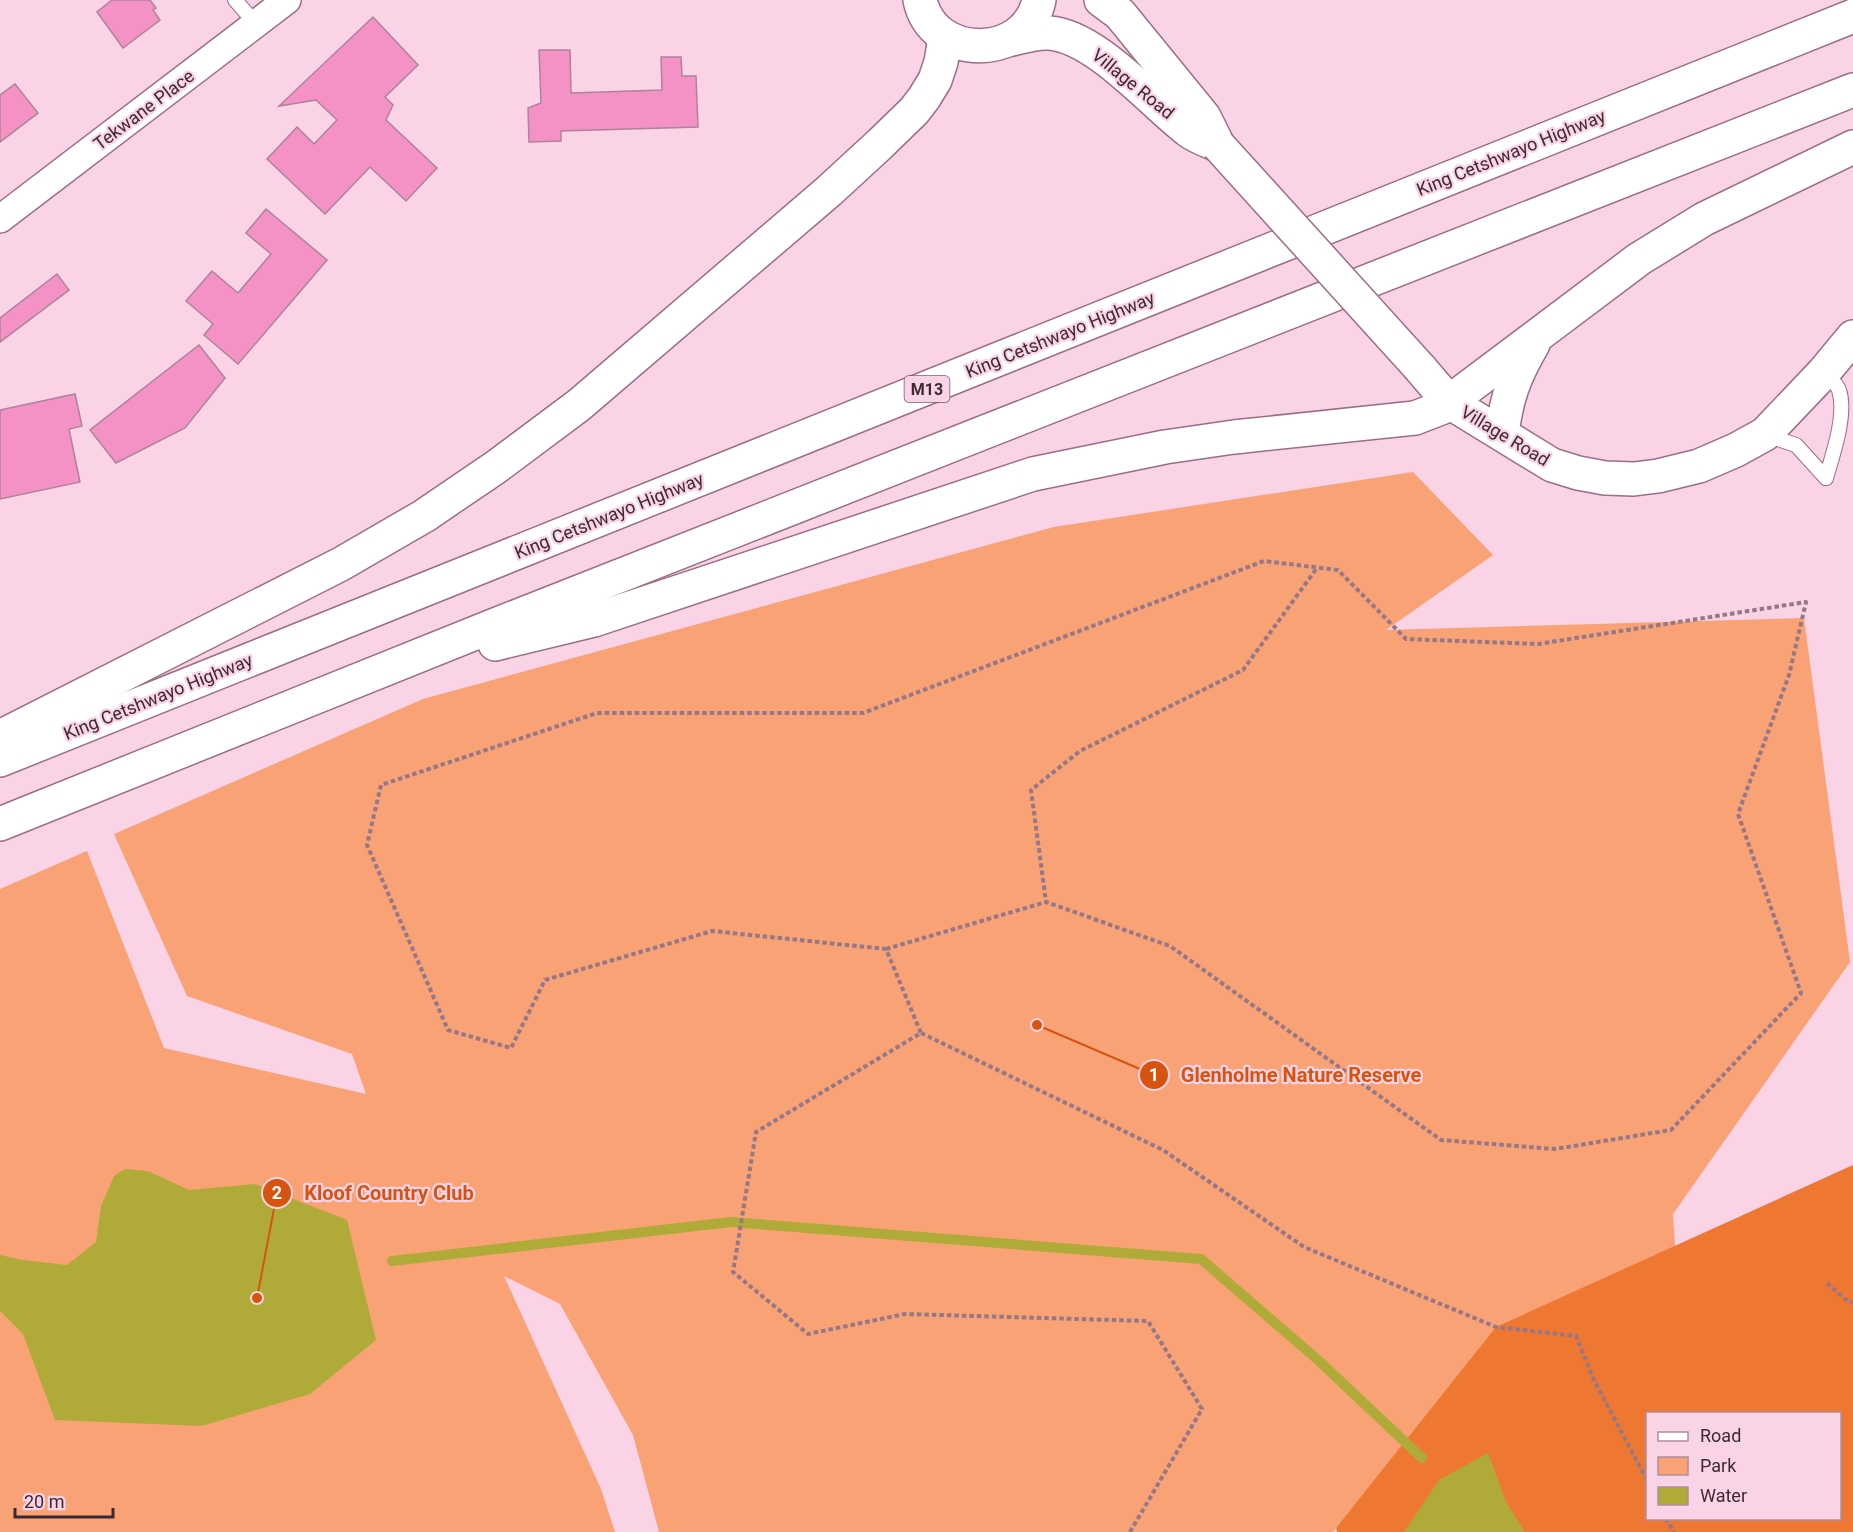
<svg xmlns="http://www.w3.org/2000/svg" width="1853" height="1532" font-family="Roboto,sans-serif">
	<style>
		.green { fill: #f9a276 }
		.forest { fill: #ee7732; fill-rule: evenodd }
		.water { fill: #b0ab38 }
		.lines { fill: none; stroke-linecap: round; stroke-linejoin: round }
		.stream { stroke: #b0ab38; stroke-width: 10 }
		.building { fill: #f492c6; stroke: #af8299; stroke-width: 1.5 }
		.service-casing { stroke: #9b6e85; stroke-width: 16 }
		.minor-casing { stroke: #9b6e85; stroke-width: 30 }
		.tertiary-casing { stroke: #9b6e85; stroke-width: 36 }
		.motorway-casing { stroke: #9b6e85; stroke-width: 36 }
		.path { stroke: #957887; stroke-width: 4; stroke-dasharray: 4.5 3; stroke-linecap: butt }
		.service { stroke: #fff; stroke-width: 14 }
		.minor { stroke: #fff; stroke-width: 27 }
		.tertiary { stroke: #fff; stroke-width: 33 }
		.motorway { stroke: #fff; stroke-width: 33 }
		.tertiary-bridge-casing { stroke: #9b6e85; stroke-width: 36; stroke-linecap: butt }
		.tertiary-bridge { stroke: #fff; stroke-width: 33 }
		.labels { text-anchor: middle; stroke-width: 4.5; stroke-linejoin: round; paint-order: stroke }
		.shield { fill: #fbd3e6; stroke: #755c69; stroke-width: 1.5 }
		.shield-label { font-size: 16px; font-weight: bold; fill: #3c2933 }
		.street-label { font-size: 18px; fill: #3c2933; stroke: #fbd3e6 }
		.leader { fill: none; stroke: #d75410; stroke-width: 2 }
		.callout-dot { fill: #d75410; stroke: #fbd3e6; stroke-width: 2 }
		.mark-label { font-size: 18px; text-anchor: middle; font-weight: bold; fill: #fff }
		.callout-label { font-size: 20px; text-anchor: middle; font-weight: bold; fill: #d75410; stroke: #fbd3e6; stroke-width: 4.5; stroke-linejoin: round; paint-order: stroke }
	</style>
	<rect width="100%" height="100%" fill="#fbd3e6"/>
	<path class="green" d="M 1413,472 L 1493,555 L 1386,630 L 1804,618 L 1850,962 L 1673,1214 L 1679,1308 L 1432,1409 L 1333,1532 L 659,1532 L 633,1435 L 560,1304 L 504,1276 L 601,1489 L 615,1532 L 0,1532 L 0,889 L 87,851 L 164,1048 L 366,1094 L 352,1054 L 187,996 L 114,834 L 423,699 L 1054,527 Z"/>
	<path class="forest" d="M 1853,1165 L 1853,1532 L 1337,1532 L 1336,1528 L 1496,1327 ZM 1648,1414 L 1840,1414 L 1840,1518 L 1648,1518 Z"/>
	<g class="water">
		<path d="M 125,1169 L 148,1171 L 189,1190 L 255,1184 L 347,1220 L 376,1340 L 310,1394 L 202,1426 L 55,1420 L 23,1334 L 0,1311 L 0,1255 L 23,1260 L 67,1265 L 96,1242 L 101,1206 L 114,1176 Z"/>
		<path d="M 1488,1453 L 1506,1502 L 1525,1532 L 1404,1532 L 1439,1480 Z"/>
	</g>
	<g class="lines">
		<path class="stream" d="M 392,1261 L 731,1222 L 1201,1259 L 1318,1360 L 1422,1458"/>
	</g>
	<g class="building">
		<path d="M 112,0 L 150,0 L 156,8 L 153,10 L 160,20 L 123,48 L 97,12 Z"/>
		<path d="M 373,17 L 418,65 L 385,97 L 393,105 L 386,120 L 437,168 L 406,201 L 370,167 L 325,214 L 267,159 L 297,127 L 314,144 L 337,120 L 316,100 L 279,106 Z"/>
		<path d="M 539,50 L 570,50 L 571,93 L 662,90 L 661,57 L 681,57 L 682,76 L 696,76 L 698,127 L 561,131 L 561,141 L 529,142 L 528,108 L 541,103 Z"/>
		<path d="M 15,84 L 38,113 L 0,142 L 0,95 Z"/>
		<path d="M 266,209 L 327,260 L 238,364 L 204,335 L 213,324 L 186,301 L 212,271 L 238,293 L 271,254 L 246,233 Z"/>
		<path d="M 57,274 L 69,290 L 0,342 L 0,318 Z"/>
		<path d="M 199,345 L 225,378 L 185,428 L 116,463 L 90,430 Z"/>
		<path d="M 75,394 L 82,426 L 69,429 L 80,482 L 0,499 L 0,410 Z"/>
	</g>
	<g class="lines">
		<defs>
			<g id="service">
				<path d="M 235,0 L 256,24"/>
				<path d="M 1824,372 C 1829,377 1837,384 1839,390 C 1847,414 1833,454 1826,478"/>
				<path d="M 1766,435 L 1796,445 L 1826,478"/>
			</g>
			<path id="minor" d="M 0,219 L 287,0"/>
			<g id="tertiary">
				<path d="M 920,0 C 933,61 1026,61 1039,0"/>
				<path d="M 1101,0 L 1120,14 L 1204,117 L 1216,141"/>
				<path d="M 1008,40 C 1022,37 1035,32 1049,33 C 1096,36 1152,103 1189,131 C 1197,137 1208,141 1218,145"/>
				<path d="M 1420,368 L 1449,402 L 1552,465 L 1578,473 L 1605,478 L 1634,479 L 1658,476 L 1699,466 L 1736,450 L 1765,434 L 1824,372 L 1853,337"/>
			</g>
			<g id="motorway">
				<path d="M 1502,433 C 1507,396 1514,377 1533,344"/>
				<path d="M 495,644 L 594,620 L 1033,474 L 1165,447 L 1234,437 L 1415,418 L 1441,408 L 1449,402 L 1639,259 L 1704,219 L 1853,147"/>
				<path d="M 0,737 L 341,564 L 424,516 L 496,467 L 579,405 L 829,191 L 880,144 L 914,111 L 924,98 L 935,80 L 941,62 L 945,37"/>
				<path d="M 0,760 L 1853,16"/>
				<path d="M 0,824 L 495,625 L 1853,90"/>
			</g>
		</defs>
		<use href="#service" class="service-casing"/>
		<use href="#minor" class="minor-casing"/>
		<use href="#tertiary" class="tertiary-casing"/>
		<use href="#motorway" class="motorway-casing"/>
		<g class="path">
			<path d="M 886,949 L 1046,902"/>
			<path d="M 921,1033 L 1163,1150 L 1304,1247 L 1496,1327 L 1576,1336 L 1594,1380 L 1648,1482"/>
			<path d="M 1827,1283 L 1845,1299 L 1853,1303"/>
			<path d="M 1666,1518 L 1674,1532"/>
			<path d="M 1130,1532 L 1202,1409 L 1148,1321 L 905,1314 L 808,1334 L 733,1272 L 756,1132 L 921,1033 L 886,949 L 712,931 L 545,980 L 511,1048 L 448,1030 L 367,845 L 381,785 L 597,713 L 863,713 L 1264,561 L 1338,570 L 1406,639 L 1538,644 L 1806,602 L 1789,675 L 1738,814 L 1801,993 L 1671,1130 L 1555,1149 L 1441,1140 L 1170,946 L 1046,902 L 1031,790 L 1080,751 L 1243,670 L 1317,568"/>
		</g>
		<use href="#service" class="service"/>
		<use href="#minor" class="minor"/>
		<use href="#tertiary" class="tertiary"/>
		<use href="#motorway" class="motorway"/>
		<defs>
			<path id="tertiary-bridge" d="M 1218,145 L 1420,368"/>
		</defs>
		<use href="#tertiary-bridge" class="tertiary-bridge-casing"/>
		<use href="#tertiary-bridge" class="tertiary-bridge"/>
	</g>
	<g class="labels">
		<rect class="shield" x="904.5" y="376" width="45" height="26" rx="4.5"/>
		<g class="shield-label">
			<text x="927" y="395">M13</text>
		</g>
		<g class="street-label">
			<text transform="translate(1133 84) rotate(39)" y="6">Village Road</text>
			<text transform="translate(144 110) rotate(-37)" y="6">Tekwane Place</text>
			<text transform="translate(1511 153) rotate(-22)" y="6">King Cetshwayo Highway</text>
			<text transform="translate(1060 335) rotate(-22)" y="6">King Cetshwayo Highway</text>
			<text transform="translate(1505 436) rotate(31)" y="6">Village Road</text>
			<text transform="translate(609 516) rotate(-22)" y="6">King Cetshwayo Highway</text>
			<text transform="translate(158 697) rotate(-22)" y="6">King Cetshwayo Highway</text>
		</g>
	</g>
	<path class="leader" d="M1037 1025L1154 1075M257 1298L277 1193"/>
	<g class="callout-dot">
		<circle cx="1037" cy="1025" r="6"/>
		<circle cx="257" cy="1298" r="6"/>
		<circle cx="1154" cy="1075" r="15"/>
		<circle cx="277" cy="1193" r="15"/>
	</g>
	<g class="mark-label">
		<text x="1154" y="1081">1</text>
		<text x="277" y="1199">2</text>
	</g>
	<g class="callout-label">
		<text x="1301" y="1082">Glenholme Nature Reserve</text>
		<text x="389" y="1200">Kloof Country Club</text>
	</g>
	<rect x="1646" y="1412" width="195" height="108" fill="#fbd3e6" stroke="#af8f9e" stroke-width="1.5"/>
	<rect x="1658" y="1432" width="30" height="9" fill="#ffffff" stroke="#af8f9e" stroke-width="1.5"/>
	<text x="1700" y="1442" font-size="18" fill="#3c2933">Road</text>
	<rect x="1658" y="1457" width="30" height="18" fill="#f9a276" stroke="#af8f9e" stroke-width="1.5"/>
	<text x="1700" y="1472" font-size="18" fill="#3c2933">Park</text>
	<rect x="1658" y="1487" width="30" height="18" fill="#b0ab38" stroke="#af8f9e" stroke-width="1.5"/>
	<text x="1700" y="1502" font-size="18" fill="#3c2933">Water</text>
	<path d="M15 1508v9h98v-9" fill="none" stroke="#3c2933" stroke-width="3"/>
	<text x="24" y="1508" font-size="18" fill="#3c2933" stroke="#fbd3e6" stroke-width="4.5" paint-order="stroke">20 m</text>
</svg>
